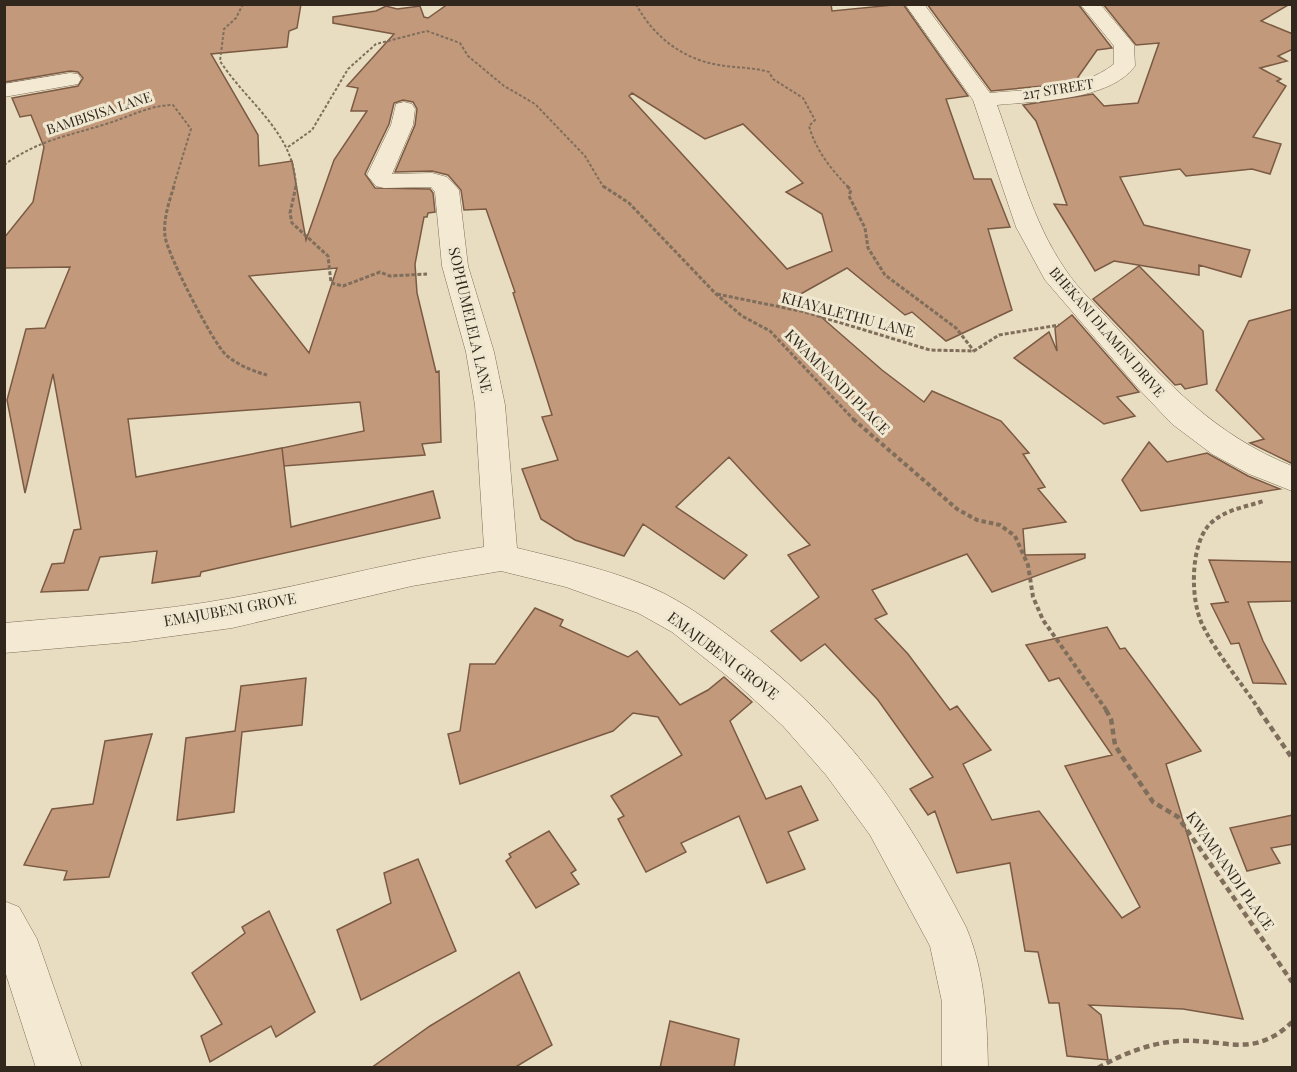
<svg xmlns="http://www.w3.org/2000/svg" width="1297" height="1072" font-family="'Playfair Display',serif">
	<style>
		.building { fill: #c2997b; stroke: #7b5a43; stroke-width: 1.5; fill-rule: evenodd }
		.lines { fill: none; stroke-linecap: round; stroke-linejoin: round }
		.minor-casing { stroke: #7f6e5b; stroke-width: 1 }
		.path-far3 { stroke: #7f6e5b; stroke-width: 2; stroke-dasharray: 3 2; stroke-linecap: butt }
		.path-far2 { stroke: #7f6e5b; stroke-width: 3; stroke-dasharray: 4 2; stroke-linecap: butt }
		.path-far1 { stroke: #7f6e5b; stroke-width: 4; stroke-dasharray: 4.5 3; stroke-linecap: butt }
		.path { stroke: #7f6e5b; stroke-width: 4.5; stroke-dasharray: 6 4; stroke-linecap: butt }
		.minor { fill: #f4ead3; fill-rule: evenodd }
		.labels { text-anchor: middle; stroke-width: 6; stroke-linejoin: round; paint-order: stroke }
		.far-street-label { font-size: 14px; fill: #31271d; stroke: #f0e7d0 }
		.street-label { font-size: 15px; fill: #31271d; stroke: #f0e7d0 }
	</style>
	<rect width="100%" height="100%" fill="#e8ddc1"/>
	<g class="building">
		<path d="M 4,4 L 301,4 L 297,28 L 289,31 L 287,47 L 211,54 L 258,135 L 259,166 L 292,161 L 306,240 L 334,160 L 367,111 L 351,111 L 358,88 L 347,86 L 394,34 L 333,23 L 333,17 L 376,11 L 386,6 L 397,9 L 420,6 L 424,17 L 428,18 L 448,4 L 831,4 L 832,11 L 903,4 L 968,96 L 946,99 L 974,179 L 991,179 L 1010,227 L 988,229 L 1012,310 L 946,341 L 912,312 L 905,315 L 847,268 L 797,296 L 882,370 L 924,402 L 932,391 L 1001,421 L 1029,453 L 1023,454 L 1045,487 L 1038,489 L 1066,522 L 1023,529 L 1025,555 L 1085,554 L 1085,558 L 992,592 L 967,554 L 872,590 L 887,614 L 875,619 L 908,654 L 950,710 L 957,706 L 991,750 L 963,764 L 992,820 L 1039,811 L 1122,918 L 1140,907 L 1065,766 L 1112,755 L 1059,678 L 1049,681 L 1026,645 L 1107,627 L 1120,649 L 1125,648 L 1201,751 L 1166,764 L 1243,1019 L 1183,1009 L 1089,1005 L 1101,1015 L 1108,1060 L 1067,1056 L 1059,1003 L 1049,1003 L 1038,952 L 1025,951 L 1010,863 L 957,873 L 935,811 L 928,815 L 910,789 L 933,777 L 878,700 L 825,644 L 801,661 L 771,631 L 819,597 L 788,555 L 810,545 L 729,457 L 676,507 L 747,555 L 724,579 L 643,524 L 624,556 L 575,540 L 541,519 L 522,469 L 558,460 L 542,417 L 552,415 L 513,293 L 515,292 L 486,209 L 464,210 L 461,190 L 448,175 L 432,171 L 395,172 L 415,125 L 417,109 L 413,102 L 403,100 L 394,103 L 389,124 L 365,174 L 375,188 L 430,189 L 433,193 L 435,212 L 428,213 L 427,217 L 424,217 L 415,264 L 417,293 L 436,372 L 439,371 L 441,442 L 422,444 L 425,455 L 284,466 L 282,448 L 364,431 L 360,402 L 128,419 L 136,477 L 282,448 L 291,527 L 433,491 L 440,518 L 201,572 L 200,576 L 152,583 L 157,551 L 100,557 L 88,590 L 41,592 L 52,564 L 64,563 L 74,530 L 81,529 L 53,374 L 25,493 L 7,400 L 26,329 L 45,328 L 70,267 L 4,268 L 4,238 L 33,202 L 44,147 L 31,115 L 20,117 L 12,98 L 78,86 L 83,78 L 78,72 L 70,71 L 5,82 ZM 632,93 L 705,139 L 743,124 L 803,183 L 786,192 L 822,214 L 832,251 L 787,269 L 629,96 ZM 337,268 L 309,353 L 249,276 Z"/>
		<path d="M 927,4 L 1078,4 L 1112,48 L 1097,50 L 1078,77 L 1080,79 L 1054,85 L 991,91 Z"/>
		<path d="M 1103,4 L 1290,4 L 1261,21 L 1293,34 L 1293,49 L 1278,56 L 1287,61 L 1260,68 L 1281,79 L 1277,81 L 1286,86 L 1253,137 L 1281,144 L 1270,174 L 1252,169 L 1186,176 L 1180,169 L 1120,177 L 1144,225 L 1250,250 L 1241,277 L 1199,265 L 1199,275 L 1114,261 L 1095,271 L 1054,204 L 1067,205 L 1036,121 L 1023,105 L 1093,94 L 1104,106 L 1138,103 L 1159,43 L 1136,45 Z"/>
		<path d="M 1139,266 L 1203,331 L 1207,384 L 1185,389 L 1181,384 L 1175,385 L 1093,299 Z"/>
		<path d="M 1293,309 L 1293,464 L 1250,443 L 1264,439 L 1216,390 L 1249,321 Z"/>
		<path d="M 1072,315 L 1139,392 L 1117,397 L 1135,416 L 1104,424 L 1014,358 L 1049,332 L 1057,351 L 1055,328 Z"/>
		<path d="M 1149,442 L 1167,462 L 1207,453 L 1248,476 L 1280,489 L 1141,511 L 1122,480 Z"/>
		<path d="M 1209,560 L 1293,562 L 1293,601 L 1248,602 L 1263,641 L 1286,684 L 1253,683 L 1239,643 L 1231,644 L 1211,604 L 1229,602 L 1226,602 Z"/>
		<path d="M 535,608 L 563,620 L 560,626 L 628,657 L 637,651 L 680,705 L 708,690 L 724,677 L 752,702 L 730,721 L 766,799 L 801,786 L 818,820 L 788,832 L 805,869 L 767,883 L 739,816 L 681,843 L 686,852 L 646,872 L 618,819 L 624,816 L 611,796 L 682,755 L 658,717 L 633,713 L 613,731 L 460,784 L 448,734 L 460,731 L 470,664 L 495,664 Z"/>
		<path d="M 306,678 L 302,725 L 242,732 L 234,812 L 177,820 L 186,738 L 235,731 L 241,686 Z"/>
		<path d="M 152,734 L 109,877 L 64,880 L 67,871 L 24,865 L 52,809 L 93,804 L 105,741 Z"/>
		<path d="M 1293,815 L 1293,844 L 1271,848 L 1280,863 L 1247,871 L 1230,828 Z"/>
		<path d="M 549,831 L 576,870 L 571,873 L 579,884 L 536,908 L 506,861 L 511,857 L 509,854 Z"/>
		<path d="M 418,859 L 456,951 L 361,1000 L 337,930 L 391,903 L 384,873 Z"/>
		<path d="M 269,911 L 315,1012 L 276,1037 L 271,1026 L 210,1062 L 201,1036 L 222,1024 L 192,973 L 245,933 L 242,927 Z"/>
		<path d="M 519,972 L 552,1045 L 514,1068 L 371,1068 L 430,1026 Z"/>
		<path d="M 670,1021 L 739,1039 L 734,1068 L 660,1068 Z"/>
	</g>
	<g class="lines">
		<defs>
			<g id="minor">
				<path d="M 905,4 L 924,4 L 990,93 C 1031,89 1080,91 1114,64 L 1114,46 L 1080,4 L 1100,4 L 1131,41 L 1134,45 L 1135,66 C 1110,101 1035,101 997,105 C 1017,160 1032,221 1065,269 C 1078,289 1097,306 1113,324 C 1168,384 1215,435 1292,466 L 1292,491 L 1249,474 L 1212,454 L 1172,424 L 1137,387 L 1045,280 L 1016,227 L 973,100 Z"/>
				<path d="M 70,73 L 78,74 L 81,79 L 78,84 L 4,97 L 4,84 Z"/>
				<path d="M 404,102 L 412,104 L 415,109 L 413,125 L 392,174 L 432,173 L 447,177 L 459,190 L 468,266 L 494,352 L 505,405 L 517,548 C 562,559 624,573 665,594 C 692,608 716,626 741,645 C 846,724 906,811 966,927 C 985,972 987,1019 988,1068 L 942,1068 L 942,1002 L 930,946 L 870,835 L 826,775 L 783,726 L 736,683 L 672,632 L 638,613 L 566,587 L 501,571 L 412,586 L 232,628 L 129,642 L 4,653 L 4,623 C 80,616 157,612 232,598 C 317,583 399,560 484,547 L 475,405 L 466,352 L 442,266 L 435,192 L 431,187 L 384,188 L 376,186 L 367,175 L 391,125 L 396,104 Z"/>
				<path d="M 4,901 L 19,907 L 37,939 L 82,1068 L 36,1068 L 4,968 Z"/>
			</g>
		</defs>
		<use href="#minor" class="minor-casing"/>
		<g class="path-far3">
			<path d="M 243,4 L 236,18 L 224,29 L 220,61 C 248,104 295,133 296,188"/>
			<path d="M 636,4 C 653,36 682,59 719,65 C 735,68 752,67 769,72 L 773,79 L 803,98 L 815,120 L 809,126 C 816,151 831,169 849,188"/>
			<path d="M 288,147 L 312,130 L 348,69 L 376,44 L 427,31 L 460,43 L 468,56 L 504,86 L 535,104 L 585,156 L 604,188"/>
			<path d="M 4,165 C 38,140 68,136 106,124 C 129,117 150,105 173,105 L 191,129 L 173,188"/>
		</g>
		<g class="path-far2">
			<path d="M 174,186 C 169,202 163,220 165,236 C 167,254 213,343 226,355 C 238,365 252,371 267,375"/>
			<path d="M 296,186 L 290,213 L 292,223 L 328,256 L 331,283 L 343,286 L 380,272 L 390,276 L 427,274"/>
			<path d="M 603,186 L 629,203 L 716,294 L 742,316 L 770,331 L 855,421"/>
			<path d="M 847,186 L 851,190 L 849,196 L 865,228 L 868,248 L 885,275 L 956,328 L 974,351"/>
			<path d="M 717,294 L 805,312 L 930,350 L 974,351 L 999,335 L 1059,325"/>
		</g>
		<g class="path-far1">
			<path d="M 853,419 L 957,509 L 977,520 L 1000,525 L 1015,536 L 1028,565 L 1033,597 L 1043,620 L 1107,711"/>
			<path d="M 1260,711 C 1242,683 1218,656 1203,626 C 1190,601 1190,546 1209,525 C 1223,510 1245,507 1264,501"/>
		</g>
		<g class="path">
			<path d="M 1106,710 L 1111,719 L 1115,745 L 1121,755 L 1153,802 L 1178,817 L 1292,982"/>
			<path d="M 1259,710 L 1292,758"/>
			<path d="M 1098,1068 C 1122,1054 1150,1043 1178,1041 C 1224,1038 1253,1060 1292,1022"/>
		</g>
		<use href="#minor" class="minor"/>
	</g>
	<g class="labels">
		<g class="far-street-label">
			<text transform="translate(1058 89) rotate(-9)" y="5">217 STREET</text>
			<text transform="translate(99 113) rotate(-18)" y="5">BAMBISISA LANE</text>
			<text transform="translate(1107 332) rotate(49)" y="5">BHEKANI DLAMINI DRIVE</text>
		</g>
		<g class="street-label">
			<text transform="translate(848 315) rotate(15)" y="5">KHAYALETHU LANE</text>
			<text transform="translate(470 320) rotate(77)" y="5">SOPHUMELELA LANE</text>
			<text transform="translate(837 382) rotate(45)" y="5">KWAMNANDI PLACE</text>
			<text transform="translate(230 610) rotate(-10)" y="5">EMAJUBENI GROVE</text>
			<text transform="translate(723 656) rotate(37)" y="5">EMAJUBENI GROVE</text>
			<text transform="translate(1230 871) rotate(55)" y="5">KWAMNANDI PLACE</text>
		</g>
	</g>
	<rect width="1297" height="1072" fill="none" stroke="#31271d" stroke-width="12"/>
</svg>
